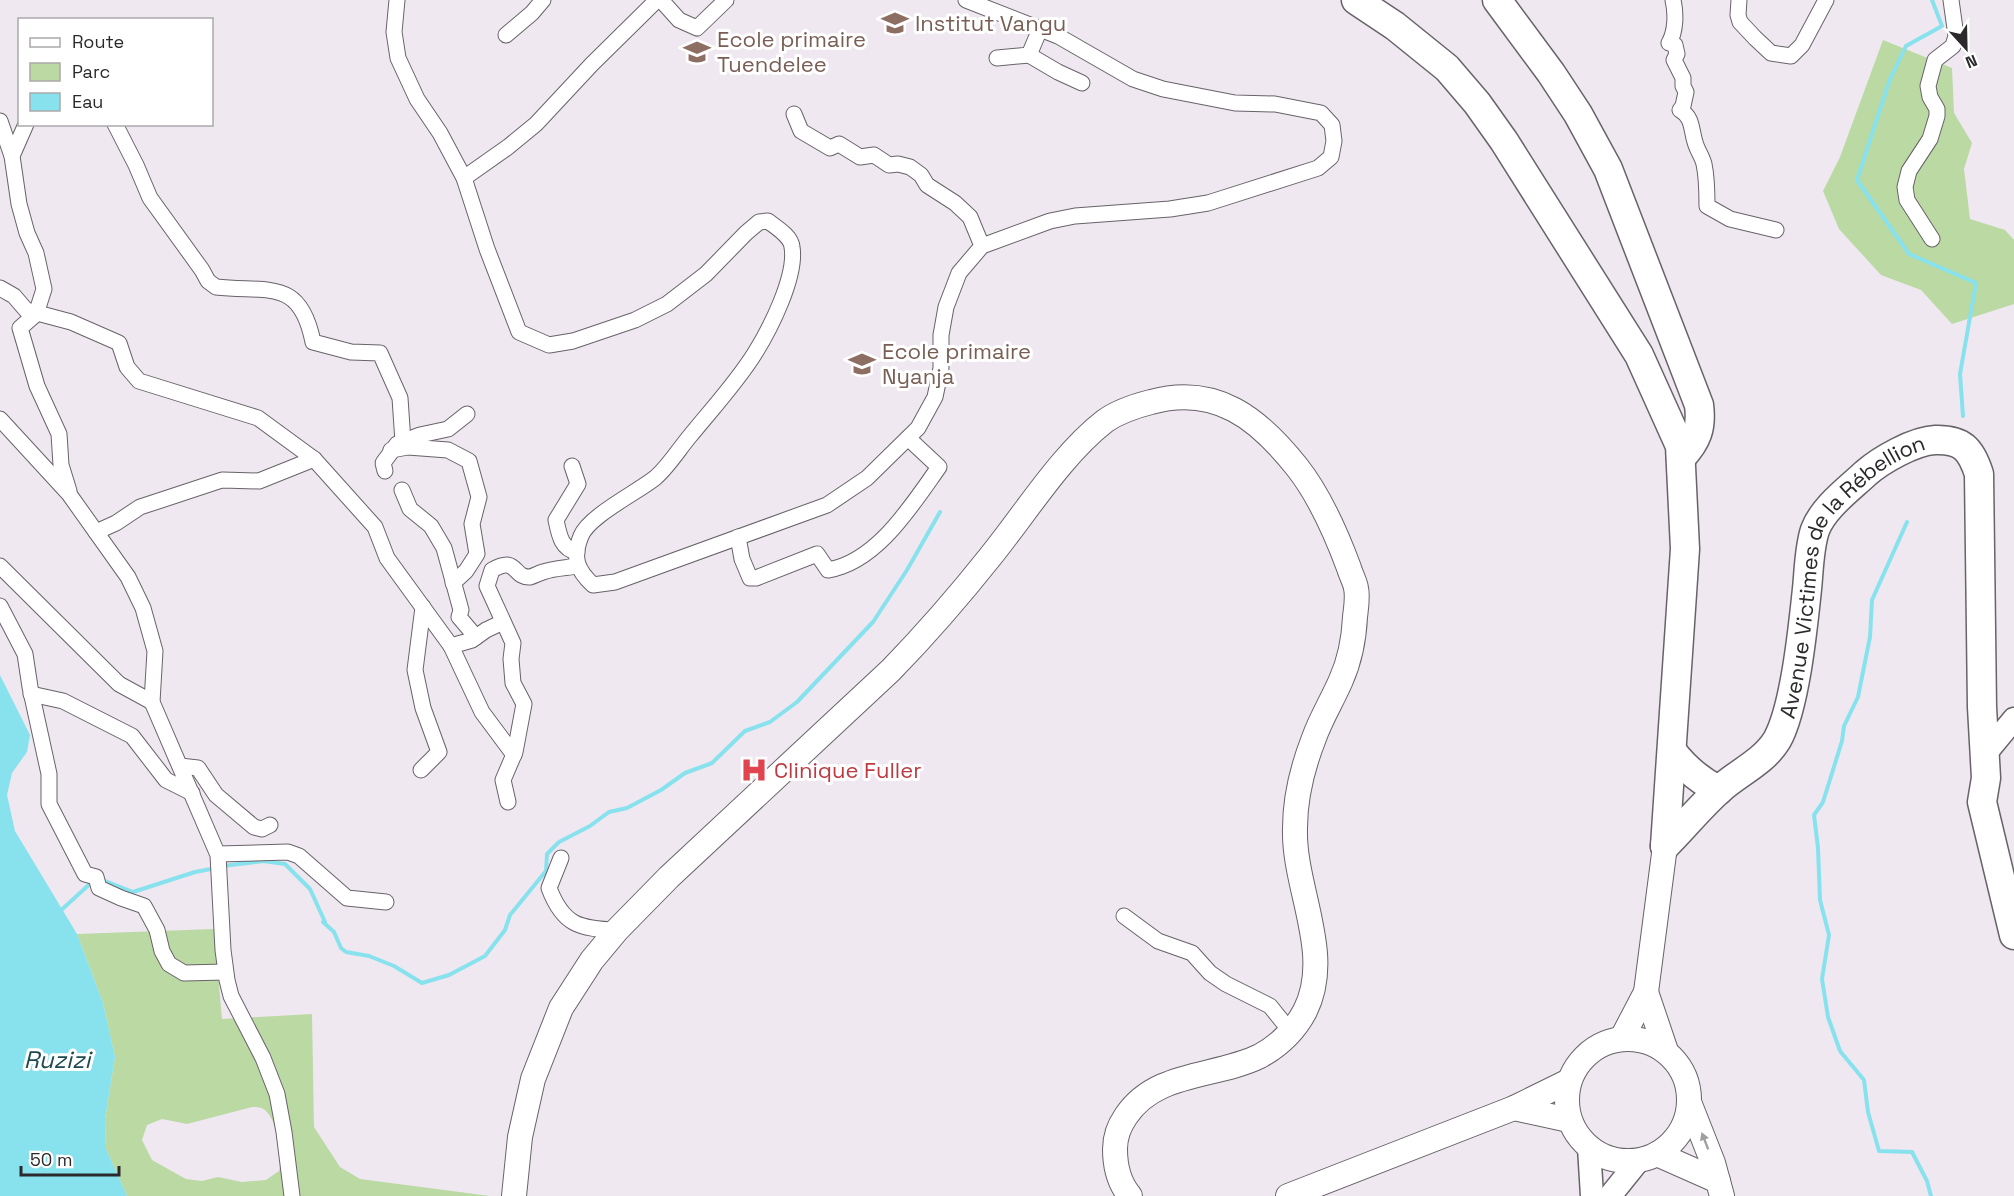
<svg xmlns="http://www.w3.org/2000/svg" width="2014" height="1196" font-family="'Space Grotesk',sans-serif">
	<style>
		.green { fill: #bbd9a3; fill-rule: evenodd }
		.water { fill: #87e2ed }
		.lines { fill: none; stroke-linecap: round; stroke-linejoin: round }
		.stream { stroke: #87e2ed; stroke-width: 4 }
		.street-casing { stroke: #686269; stroke-width: 17 }
		.secondary-casing { stroke: #686269; stroke-width: 25 }
		.primary-casing { stroke: #686269; stroke-width: 26 }
		.highway-casing { stroke: #686269; stroke-width: 31 }
		.street { stroke: #fff; stroke-width: 15 }
		.secondary { stroke: #fff; stroke-width: 22 }
		.primary { stroke: #fff; stroke-width: 24 }
		.highway { stroke: #fff; stroke-width: 28 }
		.oneway { fill: #a09fa0 }
		.labels { text-anchor: middle; stroke-width: 6; stroke-linejoin: round; paint-order: stroke }
		.education-label { font-size: 22px; fill: #785e54; stroke: #fff; text-anchor: start }
		.street-label { font-size: 22px; fill: #2b292c; stroke: #fff }
		.health-label { font-size: 22px; fill: #be3a42; stroke: #fff; text-anchor: start }
		.water-label { font-size: 24px; font-style: italic; fill: #204a4f; stroke: #fff }
	</style>
	<rect width="100%" height="100%" fill="#efe8f1"/>
	<g class="green">
		<path d="M 1883,40 L 1952,68 L 1954,113 L 1972,143 L 1964,169 L 1970,219 L 2005,230 L 2014,240 L 2014,304 L 1952,324 L 1921,290 L 1881,275 L 1839,229 L 1823,191 L 1840,157 Z"/>
		<path d="M 214,929 L 222,1019 L 312,1014 L 314,1127 L 340,1167 L 360,1179 L 490,1196 L 127,1196 L 106,1149 L 105,1119 L 115,1057 L 103,1003 L 77,934 ZM 252,1107 C 257,1107 262,1107 266,1111 C 277,1121 283,1156 279,1171 L 266,1180 L 242,1182 L 218,1177 L 202,1181 L 186,1179 L 152,1160 L 142,1140 L 147,1125 L 162,1119 L 187,1124 Z"/>
	</g>
	<path class="water" d="M 0,675 L 30,735 L 27,752 L 12,773 L 7,795 L 15,831 L 77,934 L 103,1003 L 115,1057 L 105,1119 L 106,1149 L 127,1196 L 0,1196 Z"/>
	<g class="lines">
		<g class="stream">
			<path d="M 1932,0 L 1942,26 L 1906,46 L 1890,79 L 1857,180 L 1909,254 L 1976,283 L 1960,374 L 1963,416"/>
			<path d="M 1907,522 L 1872,600 L 1870,637 L 1858,697 L 1844,726 L 1842,741 L 1823,802 L 1814,815 L 1818,848 L 1820,900 L 1829,935 L 1822,979 L 1828,1017 L 1840,1051 L 1864,1080 L 1868,1112 L 1879,1151 L 1912,1152 L 1927,1181 L 1931,1196"/>
			<path d="M 223,866 L 263,861 L 285,864 L 310,889 L 325,922 L 323,922 L 334,932 L 341,948 L 346,952 L 369,956 L 394,966 L 422,983 L 449,975 L 485,956 L 505,930 L 510,915 L 546,871 L 547,854 L 559,842 L 590,826 L 609,812 L 627,808 L 661,790 L 685,773 L 712,763 L 745,731 L 770,722 L 797,702 L 873,622 L 907,570 L 940,512"/>
			<path d="M 100,879 L 133,892 L 195,872 L 216,868"/>
			<path d="M 58,913 L 92,882"/>
		</g>
		<defs>
			<g id="street">
				<path d="M 397,0 L 394,32 L 398,58 L 417,99 L 440,133 L 464,178 L 487,249 L 519,332 L 549,345 L 573,341 L 635,320 L 667,304 L 706,274 L 746,233 L 759,222 L 768,221 C 777,228 791,236 792,247 C 797,276 770,329 755,353 C 737,382 712,409 690,436 C 679,449 668,467 655,478 C 636,493 589,516 581,536 C 572,558 577,570 593,585 L 615,582 L 827,505 L 867,478 L 918,428 L 935,397 L 941,368 L 941,335 L 946,307 L 959,273 L 982,246 L 1050,221 L 1075,216 L 1170,209 L 1208,203 L 1318,168 L 1331,157 L 1334,141 L 1332,125 L 1321,113 L 1275,104 L 1235,103 L 1163,89 L 1133,79 L 1058,36 L 966,0"/>
				<path d="M 661,0 L 679,20 L 697,28 L 726,0"/>
				<path d="M 1673,0 C 1676,13 1676,31 1669,43 L 1675,45 L 1677,54 L 1674,60 L 1683,78 L 1683,86 L 1686,92 L 1683,106 L 1680,110 C 1693,117 1691,130 1695,142 C 1697,150 1702,156 1704,164 C 1707,178 1707,192 1707,206 L 1730,219 L 1776,230"/>
				<path d="M 1739,0 L 1738,15 L 1740,22 L 1755,38 L 1771,53 L 1791,56 L 1802,45 L 1826,0"/>
				<path d="M 506,35 L 532,13 L 543,0"/>
				<path d="M 1029,55 L 1058,72 L 1082,83"/>
				<path d="M 997,58 L 1029,55 L 1040,29"/>
				<path d="M 794,114 L 801,131 L 830,148 L 839,144 L 860,157 L 874,155 L 889,165 L 898,164 L 910,167 L 921,175 L 927,185 L 955,203 L 970,217 L 982,246"/>
				<path d="M 0,121 L 12,156 L 19,204 L 27,233 L 36,253 L 44,289 L 36,314 L 20,328 L 37,386 L 59,434 L 61,465 L 69,491"/>
				<path d="M 115,124 L 136,165 L 150,198 L 202,270 L 208,281 L 216,287 C 268,293 300,277 313,342 L 351,352 L 380,353 L 400,398 L 403,442"/>
				<path d="M 12,156 L 26,124"/>
				<path d="M 464,178 L 508,147 L 536,124 L 592,64 L 657,0"/>
				<path d="M 1932,239 L 1907,200 L 1905,187 L 1909,171 L 1930,139 L 1937,116 L 1937,109 L 1930,97 L 1928,86 L 1935,60 L 1953,46 L 1956,36 L 1951,0"/>
				<path d="M 0,288 L 14,296 L 26,310 L 71,322 L 119,343 L 127,367 L 139,381 L 258,418 L 314,459 L 375,527 L 387,558 L 451,646 L 472,640 L 486,630 L 503,622"/>
				<path d="M 0,419 L 69,494 L 128,577 L 143,608 L 155,651 L 152,702 L 218,855 L 223,950 L 227,980 L 231,996 L 263,1058 L 277,1094 L 284,1132 L 292,1196"/>
				<path d="M 391,450 L 408,447 L 448,450 L 469,461 L 479,497 L 472,524 L 477,554 L 466,571 L 453,583"/>
				<path d="M 572,466 L 578,484 L 556,520 C 559,534 561,549 577,552"/>
				<path d="M 385,471 L 383,463 L 397,444 L 420,435 L 448,429 L 467,414"/>
				<path d="M 402,490 L 410,509 L 431,526 L 444,548 L 461,610 L 459,617 L 476,637"/>
				<path d="M 96,532 L 116,523 L 140,507 L 222,480 L 259,481 L 314,459"/>
				<path d="M 738,537 L 742,559 L 750,578 L 756,578 L 817,554 L 828,570 C 877,562 912,505 939,467 L 908,438"/>
				<path d="M 0,566 L 119,684 L 152,702"/>
				<path d="M 0,606 L 25,654 L 30,687 L 49,774 L 49,804 L 85,874 L 96,877 L 99,888 L 121,898 L 144,906 L 157,930 L 162,951 L 169,964 L 184,973 L 225,972"/>
				<path d="M 451,646 L 482,712 L 514,755"/>
				<path d="M 31,694 L 63,701 L 132,736 L 166,780 L 192,793"/>
				<path d="M 180,766 L 198,768 L 216,795 L 254,827 L 262,829 L 270,825"/>
				<path d="M 421,770 L 439,752 L 423,708 L 415,670 L 423,607"/>
				<path d="M 508,802 L 503,780 L 515,752 L 524,704 L 513,683 L 511,659 L 513,643 L 487,586 L 492,570 C 518,555 512,578 530,577 C 534,576 539,573 543,572 C 554,568 566,568 577,566"/>
				<path d="M 218,854 L 288,852 L 299,856 L 347,898 L 386,902"/>
				<path d="M 561,858 L 549,888 C 563,925 579,929 617,930"/>
				<path d="M 1124,916 L 1158,941 L 1192,953 L 1210,973 L 1226,984 L 1270,1006 L 1291,1032"/>
			</g>
			<g id="secondary">
				<path d="M 1985,754 L 2014,719"/>
				<path d="M 1589,1147 L 1592,1196"/>
				<path d="M 1610,1196 L 1639,1160"/>
			</g>
			<g id="primary">
				<path d="M 1646,992 L 1666,1051"/>
				<path d="M 1622,1038 L 1646,992 L 1665,846"/>
				<circle cx="1628" cy="1100" r="61"/>
				<path d="M 1689,1102 L 1713,1163 L 1722,1196"/>
				<path d="M 1514,1108 L 1569,1120"/>
				<path d="M 1657,1154 L 1718,1181"/>
				<path d="M 514,1196 L 520,1137 L 533,1079 L 561,1008 L 592,960 L 617,930 L 669,877 L 891,670 C 926,634 959,596 990,557 C 1025,514 1061,455 1105,421 C 1119,411 1135,406 1151,402 C 1216,384 1259,419 1297,467 C 1320,496 1336,533 1349,568 C 1351,575 1355,582 1356,588 C 1358,597 1356,608 1355,617 C 1354,638 1350,660 1341,680 C 1333,699 1321,718 1314,738 C 1303,766 1295,799 1295,828 C 1293,888 1334,954 1305,1011 C 1295,1030 1278,1046 1260,1056 C 1215,1078 1156,1071 1126,1116 C 1119,1126 1115,1137 1115,1149 C 1115,1166 1119,1183 1130,1196"/>
				<path d="M 1288,1196 L 1514,1108 L 1569,1081"/>
			</g>
			<g id="highway">
				<path d="M 1356,0 L 1395,26 L 1447,68 L 1477,103 L 1504,141 L 1639,355 L 1680,446 L 1685,549 L 1665,846"/>
				<path d="M 1497,0 L 1551,73 L 1578,114 L 1608,169 L 1699,405 C 1702,428 1697,441 1681,458"/>
				<path d="M 1672,751 C 1685,768 1700,781 1719,790"/>
				<path id="s1" d="M 1665,846 C 1683,828 1700,807 1719,790 C 1737,773 1763,763 1777,740 C 1795,708 1803,627 1807,589 C 1809,570 1809,548 1815,530 C 1823,508 1849,489 1866,473 C 1881,460 1914,441 1935,440 C 1962,439 1971,449 1979,474 L 1982,707 L 1986,778 L 1982,802 L 2014,935"/>
			</g>
		</defs>
		<use href="#street" class="street-casing"/>
		<use href="#secondary" class="secondary-casing"/>
		<use href="#primary" class="primary-casing"/>
		<use href="#highway" class="highway-casing"/>
		<use href="#street" class="street"/>
		<use href="#secondary" class="secondary"/>
		<use href="#primary" class="primary"/>
		<use href="#highway" class="highway"/>
	</g>
	<defs><path id="oneway-solid" d="M-6-.8H1V-3.2L6.5 0L1 3.2V.8H-6Z" transform="scale(1.5)"/></defs>
	<use class="oneway" href="#oneway-solid" transform="translate(1705 1141) rotate(-111)"/>
	<defs>
		<symbol id="school-bare" viewBox="-9 -9 18 18"><path d="M0-5L7-2L0 1L-7-2ZM-4 1L0 2.5L4 1V4Q0 6-4 4Z" fill="#8d6e63" stroke="#fff" stroke-width="2.5" paint-order="stroke"/></symbol>
		<symbol id="hospital-bare" viewBox="-9 -9 18 18"><path d="M-5-5h3v3.5h4V-5h3V5h-3V1.5h-4V5h-3Z" fill="#e0444e" stroke="#fff" stroke-width="2.5" paint-order="stroke"/></symbol>
	</defs>
	<g fill-rule="evenodd">
		<use href="#school-bare" x="876" y="4" width="38" height="38"/>
		<use href="#school-bare" x="678" y="33" width="38" height="38"/>
		<use href="#school-bare" x="843" y="345" width="38" height="38"/>
		<use href="#hospital-bare" x="735" y="751" width="38" height="38"/>
	</g>
	<g class="labels">
		<g class="education-label">
			<text x="915" y="31">Institut Vangu</text>
			<text x="717" y="47">Ecole primaire<tspan x="717" dy="25">Tuendelee</tspan></text>
			<text x="882" y="359">Ecole primaire<tspan x="882" dy="25">Nyanja</tspan></text>
		</g>
		<g class="street-label">
			<text dy="8" stroke="none"><textPath href="#s1" startOffset="346">Avenue Victimes de la Rébellion</textPath></text>
		</g>
		<g class="health-label">
			<text x="774" y="778">Clinique Fuller</text>
		</g>
		<g class="water-label">
			<text x="57" y="1068">Ruzizi</text>
		</g>
	</g>
	<rect x="18" y="18" width="195" height="108" fill="#ffffff" stroke="#aaa9ab" stroke-width="1.5"/>
	<rect x="30" y="38" width="30" height="9" fill="#ffffff" stroke="#aaa9ab" stroke-width="1.5"/>
	<text x="72" y="48" font-size="18" fill="#2b292c">Route</text>
	<rect x="30" y="63" width="30" height="18" fill="#bbd9a3" stroke="#aaa9ab" stroke-width="1.5"/>
	<text x="72" y="78" font-size="18" fill="#2b292c">Parc</text>
	<rect x="30" y="93" width="30" height="18" fill="#87e2ed" stroke="#aaa9ab" stroke-width="1.5"/>
	<text x="72" y="108" font-size="18" fill="#2b292c">Eau</text>
	<g transform="translate(1966 48) rotate(158)" stroke="#ffffff" stroke-width="4.5" paint-order="stroke">
	<path d="M0-4.5L10 22L0 15L-10 22Z" fill="#2b292c"/>
	<text y="-9" font-size="16" font-weight="bold" text-anchor="middle" fill="#2b292c">N</text>
	</g>
	<path d="M21 1166v9h98v-9" fill="none" stroke="#2b292c" stroke-width="3"/>
	<text x="30" y="1166" font-size="18" fill="#2b292c" stroke="#ffffff" stroke-width="4.5" paint-order="stroke">50 m</text>
</svg>
